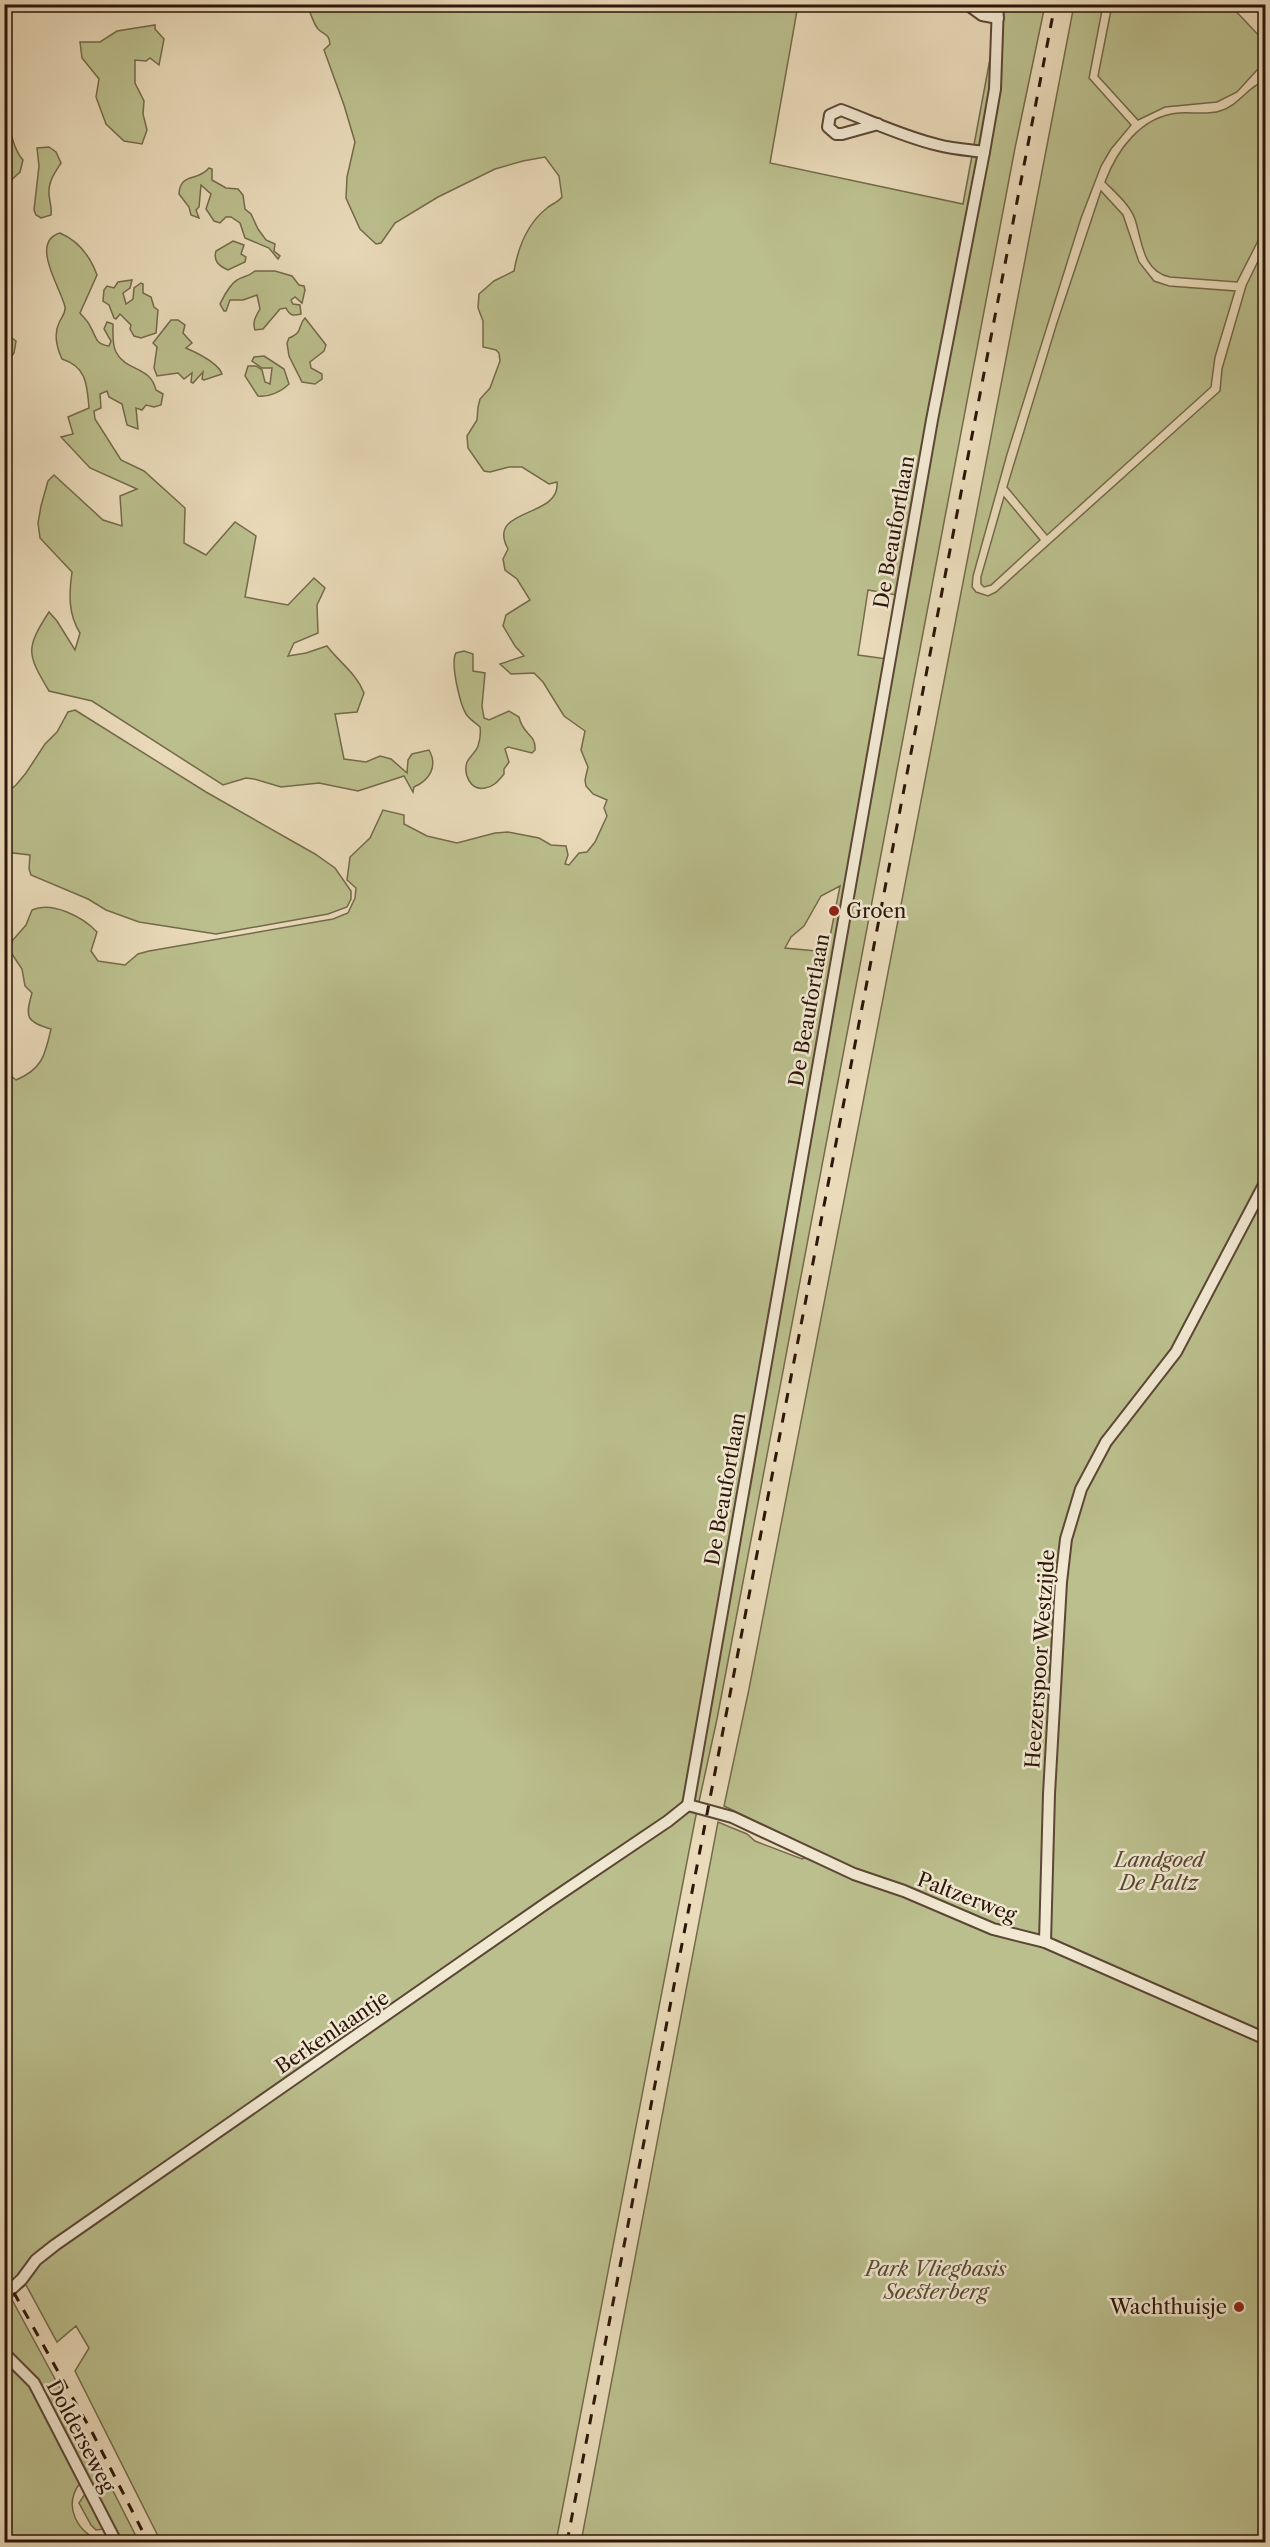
<svg xmlns="http://www.w3.org/2000/svg" width="1270" height="2547" font-family="'Libre Caslon Text',serif">
	<style>
		.green { fill: #bbbf8d; stroke: #746a4b; stroke-width: 1.5; fill-rule: evenodd }
		.lines { fill: none; stroke-linecap: round; stroke-linejoin: round }
		.street-casing { stroke: #5c4635; stroke-width: 14 }
		.street { stroke: #f1e8d2; stroke-width: 10 }
		.rail { stroke: #2c1509; stroke-width: 3; stroke-dasharray: 10 10; stroke-linecap: butt }
		.poi-dot { fill: #8f2418; stroke: #f1e8d2; stroke-width: 2 }
		.labels { text-anchor: middle; stroke-width: 5; stroke-linejoin: round; paint-order: stroke }
		.street-label { font-size: 20px; fill: #2c1509; stroke: #f1e8d2 }
		.poi-label { font-size: 20px; fill: #2c1509; stroke: #f1e8d2; text-anchor: start }
		.park-label { font-size: 20px; font-style: italic; fill: #574831; stroke: #f1e8d2 }
	</style>
	<rect width="100%" height="100%" fill="#eadbba"/>
	<filter id="stains"><feTurbulence type="fractalNoise" baseFrequency=".00333" numOctaves="4"/><feColorMatrix values="0 0 0 0 .2 0 0 0 0 .09 0 0 0 0 .02 0 0 0 .5 -.17"/></filter>
	<radialGradient id="worn" r=".72"><stop offset=".6" stop-color="#630" stop-opacity="0"/><stop offset="1" stop-color="#630" stop-opacity=".3"/></radialGradient>
	<g class="green">
		<path d="M 307,5 L 798,5 L 770,163 L 963,204 L 1000,5 L 1045,5 L 1015,148 L 717,1719 L 695,1820 L 556,2542 L 161,2542 L 75,2371 L 89,2348 L 76,2326 L 57,2342 L 26,2285 L 10,2296 L 74,2414 L 139,2542 L 119,2542 L 38,2382 L 5,2348 L 4,1070 L 16,1080 C 42,1069 45,1056 51,1029 C 26,1022 25,1017 32,993 L 25,986 L 22,969 L 10,951 L 12,941 L 26,925 L 32,910 C 52,901 83,917 97,932 L 91,951 L 98,961 L 125,965 L 138,954 L 149,951 L 333,919 L 348,913 L 355,898 L 356,888 L 347,880 L 350,857 L 370,838 L 383,810 L 404,815 L 404,824 L 427,836 L 457,843 L 495,833 L 508,832 L 539,838 L 551,845 L 566,846 L 568,855 L 565,864 L 569,865 L 579,853 L 587,852 L 595,842 L 607,816 L 604,808 L 607,800 L 593,794 L 586,786 L 585,780 L 588,767 L 581,750 L 585,731 L 564,716 L 543,682 L 534,673 L 511,674 L 500,664 L 524,656 L 515,646 L 503,626 L 506,615 L 530,600 L 517,579 L 505,570 L 503,559 L 508,549 C 485,507 561,519 557,482 L 549,484 L 522,467 L 509,467 L 490,472 L 484,471 L 468,448 L 467,436 L 477,420 L 478,407 L 480,399 L 490,388 L 500,361 L 499,353 L 496,350 L 483,347 L 483,321 L 478,308 L 479,294 L 494,281 L 514,271 C 518,248 528,223 547,208 C 552,204 558,202 562,197 L 559,176 L 545,157 L 523,161 L 495,169 L 438,197 L 395,223 L 381,243 L 376,244 L 360,229 L 346,198 L 347,177 L 355,142 L 344,105 L 324,50 L 330,44 C 329,33 324,35 318,29 C 313,23 310,11 307,5 ZM 868,590 L 897,595 L 887,659 L 858,655 ZM 840,886 L 827,952 L 785,948 L 791,937 L 804,926 L 821,896 Z"/>
		<path d="M 1074,5 L 1103,5 L 1089,78 L 1131,125 L 1111,149 L 1101,166 L 1081,218 L 1007,454 L 973,576 L 972,587 L 976,592 L 988,596 L 996,592 L 1220,391 L 1222,369 L 1246,286 L 1265,247 L 1265,2542 L 581,2542 L 718,1822 L 747,1834 L 755,1841 L 802,1859 L 816,1853 L 793,1839 L 724,1806 L 749,1689 L 861,1113 Z"/>
		<path d="M 1112,5 L 1230,5 L 1265,42 L 1264,70 L 1257,70 L 1237,92 L 1217,102 L 1165,107 L 1138,120 L 1098,76 Z"/>
		<path d="M 155,25 L 155,29 L 164,39 L 159,65 L 150,58 L 146,61 L 135,60 L 135,83 L 144,101 L 143,114 L 147,130 L 142,144 L 124,141 L 106,124 L 96,97 L 99,79 L 82,58 L 80,42 L 100,42 L 117,31 Z"/>
		<path d="M 1265,81 L 1265,227 L 1237,282 L 1170,277 C 1142,271 1142,240 1135,219 C 1130,205 1115,192 1105,182 C 1117,150 1141,116 1179,113 C 1192,112 1207,115 1220,111 C 1240,105 1249,85 1265,81 Z"/>
		<path d="M 4,99 C 9,117 10,146 23,160 L 20,172 L 8,183 L 7,196 L 5,199 Z"/>
		<path d="M 49,147 L 56,152 L 61,163 C 54,174 48,182 49,195 C 50,203 52,208 51,215 L 41,218 L 36,215 L 34,210 L 39,166 L 37,148 Z"/>
		<path d="M 209,168 L 212,169 L 212,180 L 226,188 L 238,189 L 243,195 L 245,209 L 251,214 L 258,229 L 266,240 L 275,244 L 274,251 L 280,256 L 278,259 L 269,248 L 245,238 L 240,223 L 231,217 L 226,217 L 220,223 L 214,221 L 206,209 L 211,194 L 201,185 L 199,207 L 196,210 L 199,218 L 191,215 L 189,207 L 179,194 C 180,172 198,182 209,168 Z"/>
		<path d="M 1101,191 L 1123,215 L 1139,262 L 1154,281 L 1169,286 L 1235,291 L 1215,357 L 1211,387 L 1047,535 L 1007,487 L 1057,323 Z"/>
		<path d="M 60,233 C 79,241 90,256 97,275 L 80,313 C 83,317 88,321 90,326 C 97,337 94,344 109,346 L 111,341 L 104,329 L 107,322 L 113,324 C 113,332 112,345 116,352 C 126,372 150,365 156,390 L 163,394 L 161,405 L 154,407 L 146,405 L 142,410 L 136,408 L 138,429 L 127,425 L 122,404 L 109,397 L 107,391 L 100,394 L 101,408 L 94,411 L 95,419 L 121,460 L 144,471 L 185,508 L 184,543 L 206,555 L 235,522 L 256,536 L 245,597 L 288,605 L 314,578 L 325,588 L 317,605 L 318,633 L 294,643 L 288,656 L 306,653 L 327,646 C 339,662 357,674 364,693 L 357,712 L 335,714 L 344,759 L 366,762 L 380,756 L 391,759 L 407,773 L 408,760 L 412,754 L 429,750 C 438,766 430,780 414,787 L 413,792 L 404,776 L 358,791 L 319,783 L 281,787 L 254,779 L 246,778 L 223,785 L 92,701 L 49,691 C 27,654 25,649 49,612 L 57,621 L 75,650 L 80,633 C 68,614 69,594 72,572 L 40,538 L 38,523 L 41,506 L 48,481 L 54,475 L 103,520 L 122,526 L 120,496 L 137,489 L 90,468 L 61,437 L 73,434 L 68,417 L 89,408 C 87,385 87,367 62,359 C 57,348 53,335 59,323 C 61,317 66,314 65,307 C 61,288 29,242 60,233 Z"/>
		<path d="M 233,241 L 244,245 L 241,254 L 246,257 L 245,262 L 228,270 C 219,266 213,261 216,251 Z"/>
		<path d="M 255,271 L 275,271 L 292,276 L 299,285 L 304,286 L 305,290 L 302,303 L 295,297 L 291,300 L 293,304 L 300,305 L 301,314 C 293,316 290,316 286,308 L 280,309 L 263,329 L 255,330 C 252,322 256,316 260,309 L 257,295 L 243,300 L 230,300 L 226,311 L 224,311 L 220,304 C 224,296 229,285 237,280 C 243,276 248,277 255,271 Z"/>
		<path d="M 132,280 L 130,288 L 123,293 L 126,304 L 133,299 L 134,288 L 141,283 L 143,284 L 143,293 L 151,297 L 154,307 L 158,310 L 156,333 L 141,338 L 134,336 L 130,329 L 131,325 L 120,314 L 116,319 L 114,318 L 109,305 L 103,301 L 104,290 L 107,286 L 114,288 L 118,282 Z"/>
		<path d="M 305,318 L 326,345 L 324,351 L 310,362 L 311,368 L 322,374 L 322,379 L 315,384 L 302,382 L 289,356 L 287,343 L 289,338 C 304,332 297,326 305,318 Z"/>
		<path d="M 171,320 L 178,320 L 185,325 L 183,333 L 192,343 L 186,348 C 195,352 218,362 222,374 L 204,380 L 202,379 L 203,372 L 193,383 L 191,382 L 192,373 L 184,379 L 178,373 L 157,376 L 154,368 L 157,347 L 153,343 Z"/>
		<path d="M 5,333 L 16,341 L 14,353 L 11,357 L 5,357 Z"/>
		<path d="M 264,356 L 284,369 L 289,384 C 282,391 268,398 258,396 L 245,376 L 248,366 L 256,366 L 262,370 L 265,382 L 270,384 L 272,368 L 262,368 L 252,361 L 254,357 Z"/>
		<path d="M 1004,497 L 1040,540 L 991,585 L 984,587 L 981,584 L 981,577 Z"/>
		<path d="M 464,651 L 473,654 L 473,671 L 485,673 L 482,706 L 484,718 L 489,720 L 509,711 L 519,717 C 523,736 536,733 535,750 L 532,753 L 508,747 L 505,749 L 509,762 L 504,769 L 504,774 C 499,780 494,787 485,788 C 471,791 463,775 467,762 C 470,756 476,752 478,746 C 480,740 481,734 480,727 C 476,723 469,719 466,714 C 460,704 450,663 456,653 Z"/>
		<path d="M 75,710 L 206,792 L 315,854 L 335,868 L 351,891 L 351,899 L 347,907 L 328,914 L 216,934 L 139,922 L 106,910 L 88,899 L 31,875 L 29,869 L 30,855 L 5,852 L 5,794 L 16,785 L 26,773 L 45,744 L 57,732 L 68,712 Z"/>
		<path d="M 4,2356 L 30,2386 L 80,2483 C 62,2507 78,2534 104,2542 L 5,2542 Z"/>
		<path d="M 85,2494 L 104,2529 L 96,2530 L 91,2525 L 79,2503 Z"/>
	</g>
	<g class="lines">
		<defs>
			<g id="street">
				<path d="M 967,4 L 982,15 L 998,18"/>
				<path d="M 878,124 L 842,134 L 836,134 L 828,127 L 830,115 L 841,110 C 873,122 904,137 938,145 C 953,149 969,150 984,152"/>
				<path d="M 688,1805 L 932,420 L 984,152 L 995,89 L 998,4"/>
				<path d="M 688,1805 L 732,1817 L 854,1874 L 904,1891 L 993,1929 L 1045,1942 L 1266,2039"/>
				<path d="M 1045,1942 L 1049,1794 L 1061,1582 L 1066,1539 L 1081,1489 L 1106,1442 L 1176,1352 L 1266,1181"/>
				<path d="M 4,2296 L 22,2279 L 36,2260 L 55,2245 L 548,1902 L 668,1821 L 688,1805"/>
				<path d="M 4,2353 L 34,2383 L 116,2542"/>
			</g>
		</defs>
		<use href="#street" class="street-casing"/>
		<use href="#street" class="street"/>
		<g class="rail">
			<path d="M 4,2275 L 93,2434 L 148,2542"/>
			<path d="M 567,2542 L 1055,4"/>
		</g>
	</g>
	<g class="poi-dot">
		<circle cx="834" cy="911" r="6"/>
		<circle cx="1239" cy="2307" r="6"/>
	</g>
	<g class="labels">
		<g class="street-label">
			<text transform="translate(894 532) rotate(-80)" y="7">De Beaufortlaan</text>
			<text transform="translate(809 1010) rotate(-80)" y="7">De Beaufortlaan</text>
			<text transform="translate(725 1489) rotate(-80)" y="7">De Beaufortlaan</text>
			<text transform="translate(1040 1659) rotate(-86)" y="7">Heezerspoor Westzijde</text>
			<text transform="translate(967 1897) rotate(21)" y="7">Paltzerweg</text>
			<text transform="translate(332 2032) rotate(-34)" y="7">Berkenlaantje</text>
			<text transform="translate(81 2436) rotate(62)" y="7">Dolderseweg</text>
		</g>
		<g class="poi-label">
			<text x="846" y="918">Groen</text>
			<text x="1227" y="2314" text-anchor="end">Wachthuisje</text>
		</g>
		<g class="park-label">
			<text x="1159" y="1867">Landgoed<tspan x="1159" dy="23">De Paltz</tspan></text>
			<text x="936" y="2276">Park Vliegbasis<tspan x="936" dy="23">Soesterberg</tspan></text>
		</g>
	</g>
	<rect width="1270" height="2547" fill="none" stroke="#eadbba" stroke-width="24"/>
	<rect x="6" y="6" width="1258" height="2535" fill="none" stroke="#2c1509" stroke-width="3"/>
	<rect x="12" y="12" width="1246" height="2523" fill="none" stroke="#2c1509" stroke-width="1.5"/>
	<rect width="100%" height="100%" filter="url(#stains)"/>
	<rect width="100%" height="100%" fill="url(#worn)"/>
</svg>
